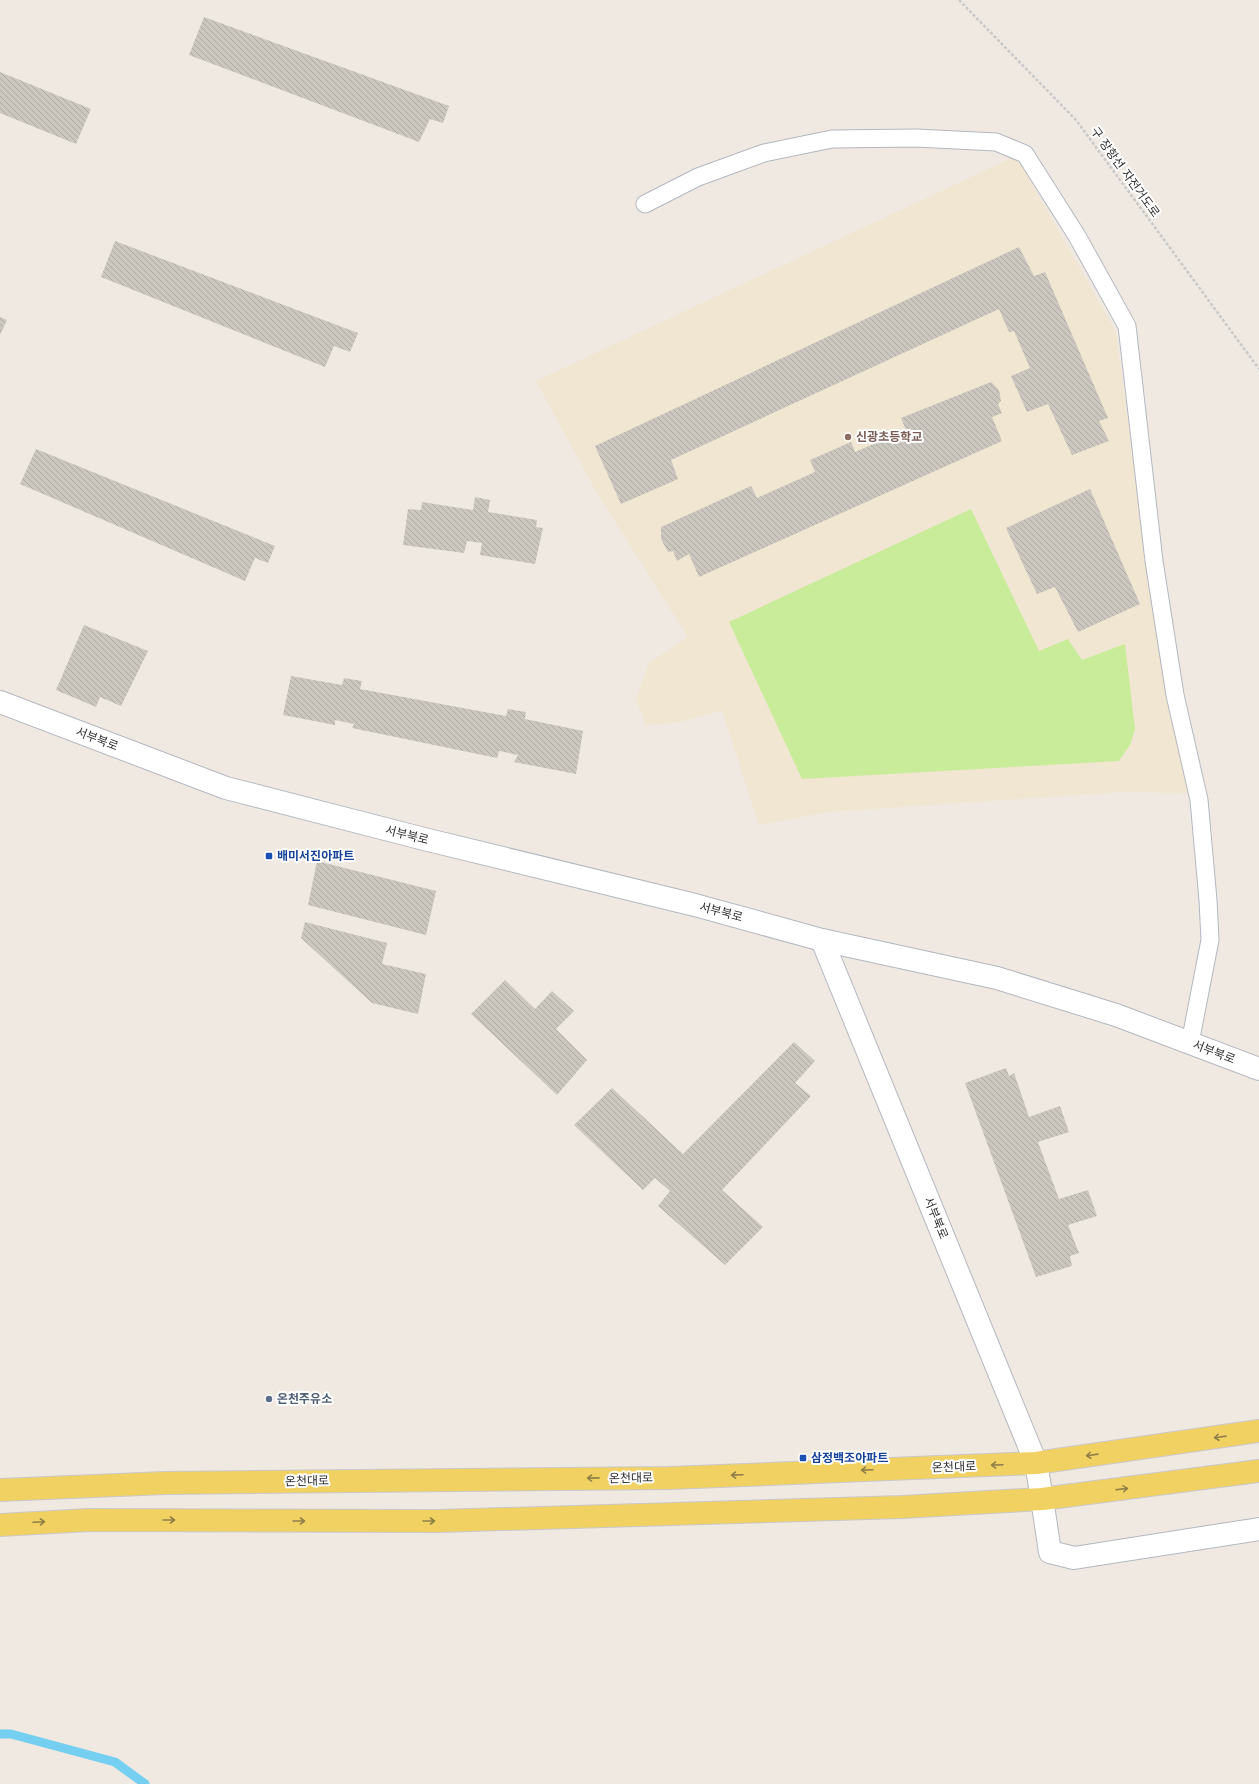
<svg xmlns="http://www.w3.org/2000/svg" width="1259" height="1784" font-family="'Work Sans','Noto Sans KR',sans-serif">
	<style>
		.education { fill: #f0e6d1 }
		.pitch { fill: #c9ec9a }
		.lines { fill: none; stroke-linecap: round; stroke-linejoin: round }
		.stream { stroke: #75cff0; stroke-width: 9 }
		.building { fill: url(#building-back-hatch) }
		.service-casing { stroke: #b4b7c1; stroke-width: 19 }
		.minor-casing { stroke: #b4b7c1; stroke-width: 24 }
		.tertiary-casing { stroke: #b4b7c1; stroke-width: 24 }
		.primary-casing { stroke: #c9c9c9; stroke-width: 24 }
		.path { stroke: #c9c9c9; stroke-width: 2.5; stroke-dasharray: 3 2; stroke-linecap: butt }
		.service { stroke: #fff; stroke-width: 17 }
		.minor { stroke: #fff; stroke-width: 22 }
		.tertiary { stroke: #fff; stroke-width: 22 }
		.primary { stroke: #f2d163; stroke-width: 22 }
		.oneway { stroke: #908048 }
		.education-dot { fill: #8d6e63; stroke: #fff; stroke-width: 1.5 }
		.transit-dot { fill: #1a4fb4; stroke: #fff; stroke-width: 1.5 }
		.service-dot { fill: #5c6f8a; stroke: #fff; stroke-width: 1.5 }
		.labels { text-anchor: middle; stroke-width: 4; stroke-linejoin: round; paint-order: stroke }
		.street-label { font-size: 12px; fill: #2e2e2e; stroke: #fff }
		.education-label { font-size: 12px; font-weight: bold; fill: #785e54; stroke: #fff; text-anchor: start }
		.transit-label { font-size: 12px; font-weight: bold; fill: #164399; stroke: #fff; text-anchor: start }
		.service-label { font-size: 12px; font-weight: bold; fill: #4e5e75; stroke: #fff; text-anchor: start }
	</style>
	<defs>
		<pattern id="building-back-hatch" width="6" height="6" patternUnits="userSpaceOnUse"><rect width="6" height="6" fill="#cbc7bf"/><path d="M-1 5l2 2M0 0l6 6M5-1l2 2" fill="none" stroke="#afaba4"/></pattern>
	</defs>
	<rect width="100%" height="100%" fill="#efe9e1"/>
	<path class="education" d="M 1016,156 L 1116,332 L 1148,569 L 1190,793 L 1122,792 L 827,812 L 759,825 L 722,710 L 676,723 L 646,725 L 636,699 L 649,663 L 688,637 L 597,493 L 536,381 Z"/>
	<path class="pitch" d="M 971,509 L 1039,651 L 1068,639 L 1082,660 L 1125,644 L 1135,729 L 1130,745 L 1119,761 L 802,779 L 729,622 Z"/>
	<g class="lines">
		<path class="stream" d="M 0,1734 L 11,1734 L 115,1762 L 145,1784"/>
	</g>
	<g class="building">
		<path d="M 204,17 L 449,106 L 443,123 L 430,119 L 419,142 L 189,55 Z"/>
		<path d="M 0,72 L 91,109 L 76,144 L 0,113 Z"/>
		<path d="M 115,241 L 358,333 L 350,352 L 334,346 L 325,367 L 101,277 Z"/>
		<path d="M 1019,247 L 1034,276 L 1045,272 L 1108,418 L 1099,421 L 1109,441 L 1072,455 L 1048,404 L 1027,412 L 1011,376 L 1030,368 L 1014,331 L 1009,332 L 999,309 L 671,460 L 678,479 L 621,504 L 595,446 Z"/>
		<path d="M 0,317 L 7,320 L 0,335 Z"/>
		<path d="M 991,382 L 999,390 L 1001,401 L 998,404 L 1002,413 L 992,417 L 1002,441 L 699,577 L 689,554 L 677,561 L 673,551 L 668,552 L 661,539 L 661,527 L 751,486 L 757,498 L 815,472 L 810,460 L 851,442 L 855,452 L 906,430 L 901,418 Z"/>
		<path d="M 36,449 L 275,546 L 268,563 L 255,558 L 245,581 L 20,484 Z"/>
		<path d="M 1090,489 L 1140,604 L 1078,632 L 1055,587 L 1037,594 L 1006,528 Z"/>
		<path d="M 475,497 L 490,500 L 488,512 L 537,520 L 536,527 L 543,528 L 535,564 L 480,555 L 482,543 L 467,541 L 464,553 L 403,545 L 408,509 L 421,510 L 422,502 L 473,510 Z"/>
		<path d="M 84,625 L 148,651 L 121,706 L 100,697 L 96,707 L 56,690 Z"/>
		<path d="M 291,676 L 342,685 L 344,678 L 362,681 L 360,689 L 506,716 L 508,709 L 526,712 L 525,719 L 583,731 L 576,774 L 514,762 L 518,755 L 499,751 L 497,758 L 352,728 L 354,724 L 335,720 L 335,725 L 283,715 Z"/>
		<path d="M 317,861 L 436,891 L 426,935 L 308,905 Z"/>
		<path d="M 305,922 L 387,943 L 382,964 L 426,974 L 418,1014 L 372,1003 L 301,938 Z"/>
		<path d="M 505,980 L 535,1009 L 552,991 L 574,1011 L 556,1029 L 587,1060 L 557,1095 L 471,1014 Z"/>
		<path d="M 794,1042 L 815,1061 L 795,1083 L 811,1096 L 722,1190 L 763,1227 L 725,1265 L 658,1206 L 670,1191 L 655,1178 L 643,1190 L 574,1125 L 612,1088 L 683,1154 Z"/>
		<path d="M 1006,1068 L 1009,1076 L 1014,1073 L 1029,1117 L 1060,1106 L 1069,1132 L 1038,1142 L 1059,1199 L 1088,1190 L 1097,1216 L 1068,1225 L 1079,1253 L 1070,1256 L 1072,1266 L 1036,1277 L 965,1083 Z"/>
	</g>
	<g class="lines">
		<defs>
			<path id="service" d="M 645,204 L 698,177 L 764,153 L 832,139 L 916,138 L 996,142 L 1025,154 L 1077,236 L 1127,326 L 1154,561 L 1175,695 L 1199,800 L 1208,900 L 1210,940 L 1190,1043"/>
			<path id="minor" d="M 822,940 L 1036,1463 L 1042,1499"/>
			<g id="tertiary">
				<path d="M 0,702 L 226,788 L 424,839 L 695,905 L 822,940 L 997,978 L 1116,1015 L 1259,1069"/>
				<path d="M 1042,1499 L 1050,1552 L 1074,1558 L 1259,1529"/>
			</g>
			<g id="primary">
				<path d="M 0,1490 L 165,1483 L 670,1478 L 1036,1463 L 1259,1431"/>
				<path d="M 0,1525 L 89,1520 L 438,1521 L 902,1507 L 1042,1499 L 1259,1471"/>
			</g>
		</defs>
		<use href="#service" class="service-casing"/>
		<use href="#minor" class="minor-casing"/>
		<use href="#tertiary" class="tertiary-casing"/>
		<use href="#primary" class="primary-casing"/>
		<path class="path" d="M 959,0 L 1076,120 L 1259,369"/>
		<use href="#service" class="service"/>
		<use href="#minor" class="minor"/>
		<use href="#tertiary" class="tertiary"/>
		<use href="#primary" class="primary"/>
	</g>
	<defs><path id="oneway-shaft" d="M-6 0H5M1.5-3L5.5 0L1.5 3" fill="none" stroke-width="1.6" stroke-linecap="round" stroke-linejoin="round"/></defs>
	<g class="oneway">
		<use href="#oneway-shaft" transform="translate(1220 1437) rotate(172)"/>
		<use href="#oneway-shaft" transform="translate(1092 1455) rotate(172)"/>
		<use href="#oneway-shaft" transform="translate(997 1465) rotate(178)"/>
		<use href="#oneway-shaft" transform="translate(867 1470) rotate(178)"/>
		<use href="#oneway-shaft" transform="translate(737 1475) rotate(178)"/>
		<use href="#oneway-shaft" transform="translate(593 1478) rotate(179)"/>
		<use href="#oneway-shaft" transform="translate(1122 1489) rotate(-7)"/>
		<use href="#oneway-shaft" transform="translate(169 1520)"/>
		<use href="#oneway-shaft" transform="translate(299 1521)"/>
		<use href="#oneway-shaft" transform="translate(429 1521)"/>
		<use href="#oneway-shaft" transform="translate(39 1522) rotate(-3)"/>
	</g>
	<circle class="education-dot" cx="848" cy="437" r="4"/>
	<g class="transit-dot">
		<rect x="265" y="852" width="8" height="8" rx="2"/>
		<rect x="799" y="1454" width="8" height="8" rx="2"/>
	</g>
	<circle class="service-dot" cx="269" cy="1399" r="4"/>
	<g class="labels">
		<g class="street-label">
			<text transform="translate(1125 172) rotate(54)" y="4">구 장항선 자전거도로</text>
			<text transform="translate(97 739) rotate(21)" y="4">서부북로</text>
			<text transform="translate(407 835) rotate(14)" y="4">서부북로</text>
			<text transform="translate(721 912) rotate(15)" y="4">서부북로</text>
			<text transform="translate(1214 1052) rotate(21)" y="4">서부북로</text>
			<text transform="translate(936 1218) rotate(68)" y="4">서부북로</text>
			<text transform="translate(954 1467) rotate(-2)" y="4">온천대로</text>
			<text transform="translate(631 1478) rotate(-1)" y="4">온천대로</text>
			<text transform="translate(307 1481) rotate(-1)" y="4">온천대로</text>
		</g>
		<g class="education-label">
			<text x="856" y="441">신광초등학교</text>
		</g>
		<g class="transit-label">
			<text x="277" y="860">배미서진아파트</text>
			<text x="811" y="1462">삼정백조아파트</text>
		</g>
		<g class="service-label">
			<text x="277" y="1403">온천주유소</text>
		</g>
	</g>
</svg>
